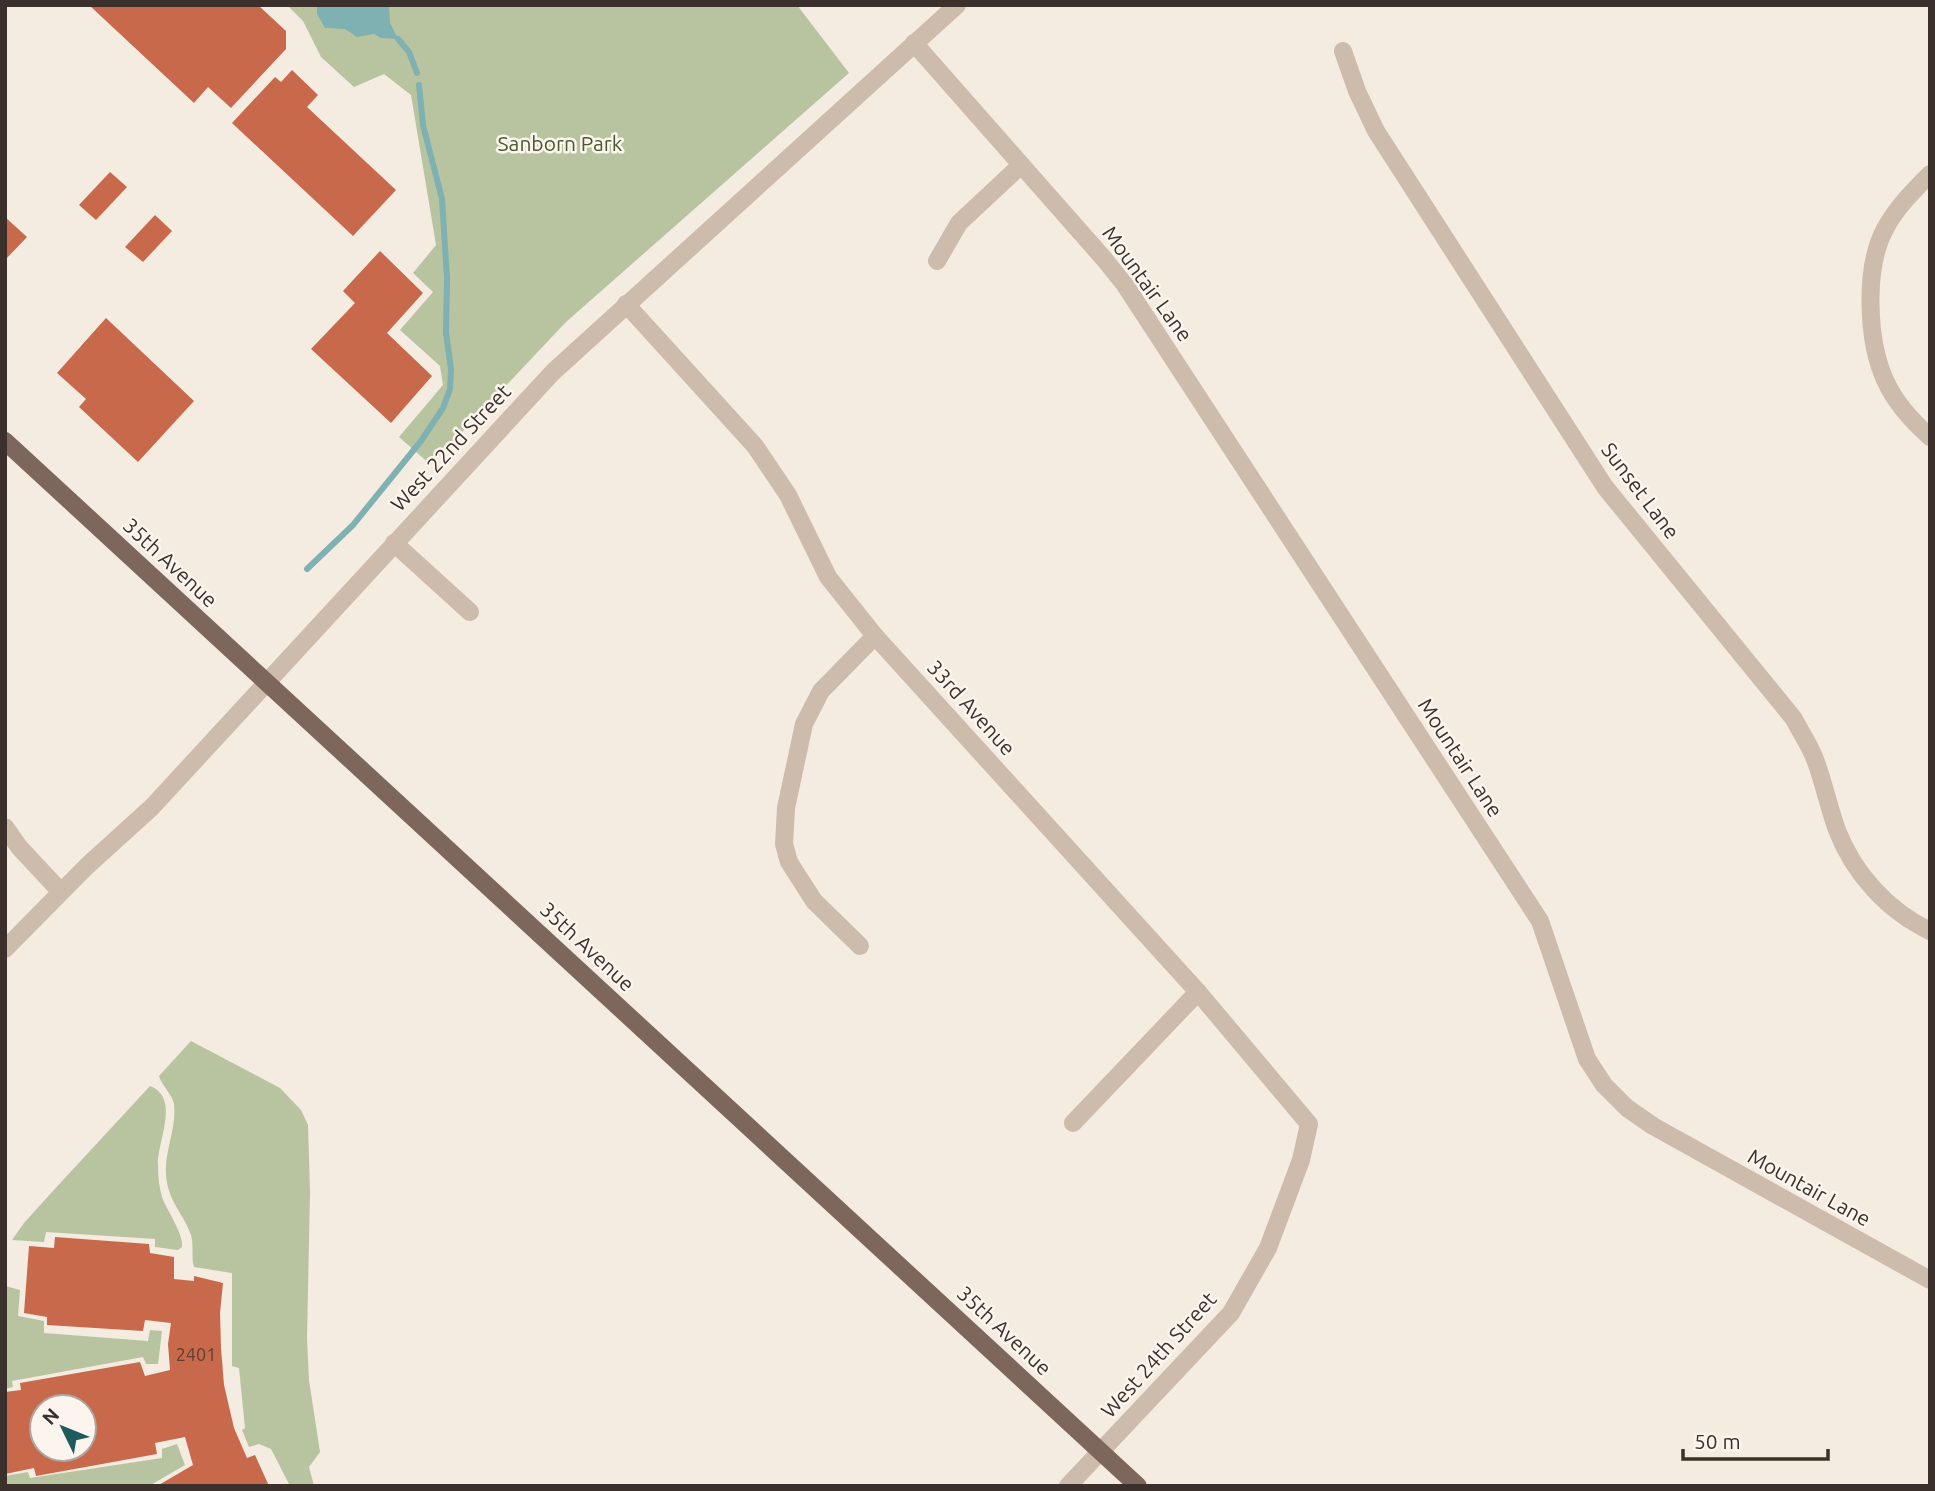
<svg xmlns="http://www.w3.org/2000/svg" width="1935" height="1491" font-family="Ubuntu,sans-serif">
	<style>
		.green { fill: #b8c4a0 }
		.water { fill: #7fb0b2 }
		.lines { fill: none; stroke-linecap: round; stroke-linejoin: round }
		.stream { stroke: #7fb0b2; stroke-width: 6 }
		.building { fill: #c8694b; fill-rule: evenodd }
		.minor { stroke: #cdbbac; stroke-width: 18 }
		.major { stroke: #7d675c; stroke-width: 18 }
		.labels { text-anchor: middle; stroke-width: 5; stroke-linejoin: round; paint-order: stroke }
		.number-label { font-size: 18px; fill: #5e3e33 }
		.park-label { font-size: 21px; fill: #4a5a2e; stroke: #fbf5ee }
		.street-label { font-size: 21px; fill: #3b302b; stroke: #fbf5ee }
	</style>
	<rect width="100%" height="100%" fill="#f4ebe1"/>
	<g class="green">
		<path d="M 287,5 L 797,5 L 849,73 L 566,322 L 431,465 L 399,437 L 443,385 L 440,366 L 400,330 L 433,292 L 413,273 L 436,245 L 411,95 L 384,74 L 354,87 L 321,57 L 303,21 Z"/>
		<path d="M 191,1041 L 280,1088 L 301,1110 L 308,1125 L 310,1192 L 307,1339 L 309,1380 L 320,1452 L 309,1467 L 314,1486 L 290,1486 L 271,1449 L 259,1444 L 249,1447 L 242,1430 L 245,1428 L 239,1368 L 232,1366 L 232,1273 L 194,1267 C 191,1257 194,1246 191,1235 C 184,1214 168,1202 166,1175 C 164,1152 177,1127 174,1104 C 172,1094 162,1086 159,1076 Z"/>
		<path d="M 150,1086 C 181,1098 157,1142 158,1165 C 158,1176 159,1187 162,1197 C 167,1211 184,1234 182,1247 L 178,1250 L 155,1247 L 155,1239 L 46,1232 L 44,1242 L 12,1240 L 24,1223 L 52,1192 Z"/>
		<path d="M 5,1286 L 20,1290 L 18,1316 L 44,1321 L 44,1333 L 148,1341 L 150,1330 L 162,1331 L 158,1364 L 146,1364 L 143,1357 L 12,1381 L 13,1387 L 5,1389 Z"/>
		<path d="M 177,1444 L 185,1465 L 149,1486 L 5,1486 L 5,1476 L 28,1472 L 30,1478 L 162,1458 L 162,1449 Z"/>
	</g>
	<path class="water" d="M 317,5 L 389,5 L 390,23 L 398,39 L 381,38 L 374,34 L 357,37 L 345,29 L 325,28 L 317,14 Z"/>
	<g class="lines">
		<g class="stream">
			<path d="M 398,39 L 409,52 L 417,73"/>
			<path d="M 307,569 L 353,525 L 421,441 L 443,408 L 450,389 L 451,369 L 446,333 L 447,278 L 442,199 L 423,125 L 419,85"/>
		</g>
	</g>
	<g class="building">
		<path d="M 89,5 L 258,5 L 286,31 L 286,49 L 231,108 L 208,87 L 194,103 Z"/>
		<path d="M 292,70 L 318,95 L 307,107 L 396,190 L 353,236 L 232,123 L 275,77 L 281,82 Z"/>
		<path d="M 110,172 L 127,187 L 96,220 L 79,205 Z"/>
		<path d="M 155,215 L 172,231 L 143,262 L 125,247 Z"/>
		<path d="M 5,217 L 27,237 L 5,260 Z"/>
		<path d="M 380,251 L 423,293 L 387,333 L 432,376 L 391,423 L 311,349 L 355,303 L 343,291 Z"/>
		<path d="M 106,318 L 194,401 L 138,462 L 79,407 L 86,399 L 57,373 Z"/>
		<path d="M 55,1237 L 149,1244 L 150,1253 L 174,1257 L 174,1279 L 194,1281 L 194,1276 L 223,1283 L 220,1313 L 221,1348 L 224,1385 L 234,1428 L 247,1458 L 255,1455 L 269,1486 L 157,1486 L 193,1465 L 185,1437 L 155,1443 L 157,1454 L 36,1476 L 34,1468 L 5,1474 L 5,1392 L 21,1390 L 20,1383 L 140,1362 L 145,1376 L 170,1370 L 168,1344 L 171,1323 L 145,1320 L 143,1331 L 47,1325 L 47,1317 L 24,1313 L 29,1246 L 54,1248 ZM 42,1407 L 84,1407 L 84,1449 L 42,1449 Z"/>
	</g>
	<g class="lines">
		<g class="minor">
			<path d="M 914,43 L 1105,260 L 1125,285 L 1540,921 L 1587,1059 L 1604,1085 L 1627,1108 L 1653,1126 L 1930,1280"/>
			<path d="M 1343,51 L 1357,91 L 1376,131 L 1605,487 L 1794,719 C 1801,733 1811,747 1816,762 C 1824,784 1829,808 1837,830 C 1854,874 1888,911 1930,931"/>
			<path d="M 1930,174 C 1913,191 1896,208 1885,229 C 1864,268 1867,342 1886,382 C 1896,404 1912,421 1930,437"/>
			<path d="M 937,261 L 959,223 L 1021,165"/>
			<path d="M 626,304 L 755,446 L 788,495 L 828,577 L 875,636 L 1198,992 L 1309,1124 L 1301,1160 L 1268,1248 L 1231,1313 L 1068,1486"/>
			<path d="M 394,543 L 470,612"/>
			<path d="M 5,827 L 19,847 L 61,892"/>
			<path d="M 860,946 L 814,901 L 789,862 L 784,844 L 786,808 L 804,724 L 821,691 L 875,636"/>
			<path d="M 5,949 L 87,866 L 152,807 L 553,372 L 957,5"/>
			<path d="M 1073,1123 L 1198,992"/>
		</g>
		<path class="major" d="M 5,441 L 1138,1486"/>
	</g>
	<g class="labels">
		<g class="number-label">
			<text x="196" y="1361">2401</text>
		</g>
		<g class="park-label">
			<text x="560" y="151">Sanborn Park</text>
		</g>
		<g class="street-label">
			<text transform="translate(1147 284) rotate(54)" y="7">Mountair Lane</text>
			<text transform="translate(451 448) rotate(-47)" y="7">West 22nd Street</text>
			<text transform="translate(1640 491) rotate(53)" y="7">Sunset Lane</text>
			<text transform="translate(170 563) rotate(43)" y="7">35th Avenue</text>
			<text transform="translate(971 708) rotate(48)" y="7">33rd Avenue</text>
			<text transform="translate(1460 758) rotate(57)" y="7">Mountair Lane</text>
			<text transform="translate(587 947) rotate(43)" y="7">35th Avenue</text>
			<text transform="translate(1809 1188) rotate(29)" y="7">Mountair Lane</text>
			<text transform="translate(1004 1331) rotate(43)" y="7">35th Avenue</text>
			<text transform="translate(1159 1355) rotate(-48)" y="7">West 24th Street</text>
		</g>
	</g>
	<rect width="1935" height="1491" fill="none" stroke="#3b302b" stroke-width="14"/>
	<g transform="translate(63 1428) rotate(313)"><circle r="33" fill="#fbf5ee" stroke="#aea6a0" stroke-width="2"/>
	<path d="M0-5L12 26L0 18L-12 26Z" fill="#1f5a5e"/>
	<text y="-10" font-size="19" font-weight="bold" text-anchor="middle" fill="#3b302b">N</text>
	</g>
	<path d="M1683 1449v10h145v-10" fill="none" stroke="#3b302b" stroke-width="3.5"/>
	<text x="1694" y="1449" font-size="21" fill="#3b302b" stroke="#fbf5ee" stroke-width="5" paint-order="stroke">50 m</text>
</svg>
